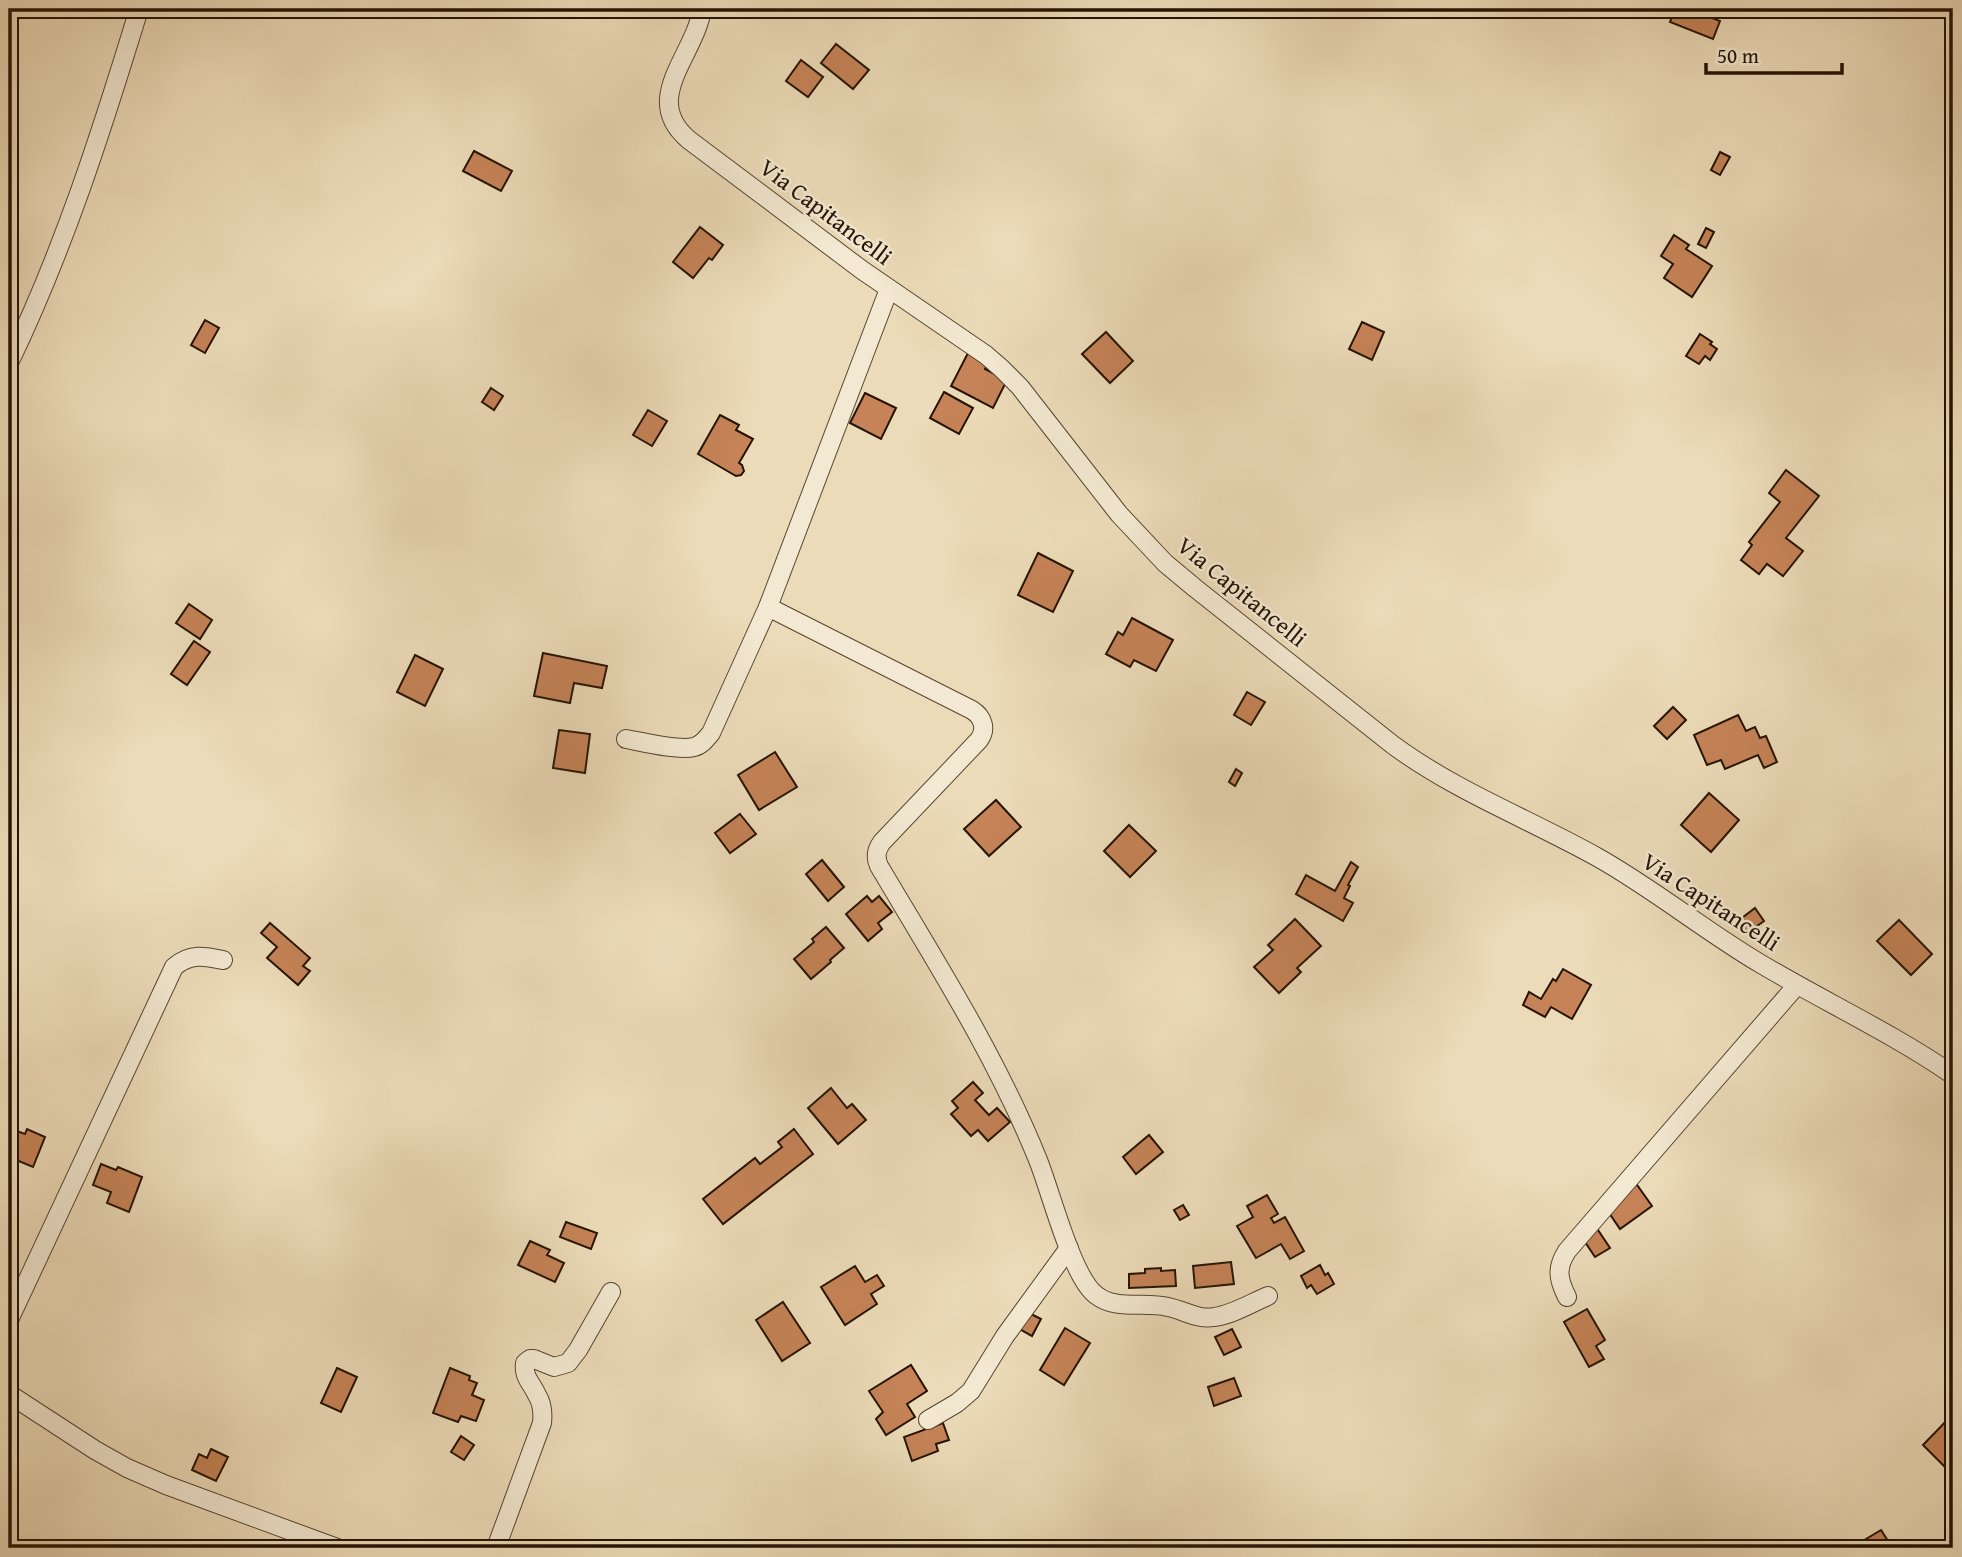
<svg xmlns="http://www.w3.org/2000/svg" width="1962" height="1557" font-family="'Gentium Book Plus',serif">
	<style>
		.building { fill: #c58357; stroke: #241305; stroke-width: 2 }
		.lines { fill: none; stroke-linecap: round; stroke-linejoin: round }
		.street-casing { stroke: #564532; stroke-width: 20 }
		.street { stroke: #f3e8d1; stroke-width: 18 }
		.labels { text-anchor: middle; stroke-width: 5; stroke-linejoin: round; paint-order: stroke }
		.street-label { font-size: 24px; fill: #241305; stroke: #f3e8d1 }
	</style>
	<rect width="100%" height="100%" fill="#ecdbb8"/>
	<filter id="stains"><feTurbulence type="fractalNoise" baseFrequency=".00286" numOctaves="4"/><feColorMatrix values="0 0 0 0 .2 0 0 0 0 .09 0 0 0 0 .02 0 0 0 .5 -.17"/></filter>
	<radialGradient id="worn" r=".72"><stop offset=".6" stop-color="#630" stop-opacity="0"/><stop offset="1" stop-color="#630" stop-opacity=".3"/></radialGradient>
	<g class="building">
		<path d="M 1675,9 L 1689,9 L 1720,21 L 1713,39 L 1670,22 Z"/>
		<path d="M 836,44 L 869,70 L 853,89 L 821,63 Z"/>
		<path d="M 801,60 L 823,77 L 808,97 L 786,81 Z"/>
		<path d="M 474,151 L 512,171 L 501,191 L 463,171 Z"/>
		<path d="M 1720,152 L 1730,157 L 1720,175 L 1711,170 Z"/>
		<path d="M 700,227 L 723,245 L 712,260 L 709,258 L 693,278 L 673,262 Z"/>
		<path d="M 1706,228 L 1714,232 L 1706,248 L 1698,244 Z"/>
		<path d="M 1674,235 L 1689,245 L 1686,249 L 1712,266 L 1692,297 L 1664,278 L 1673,264 L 1661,256 Z"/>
		<path d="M 205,320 L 219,328 L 205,353 L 191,345 Z"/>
		<path d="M 1362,322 L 1384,332 L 1372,360 L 1349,349 Z"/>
		<path d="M 1106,332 L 1133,361 L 1110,383 L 1082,354 Z"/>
		<path d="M 1700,334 L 1712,342 L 1710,344 L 1717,349 L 1710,360 L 1705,356 L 1699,364 L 1686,356 Z"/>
		<path d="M 970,349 L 990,360 L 985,369 L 1007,380 L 993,408 L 951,386 Z"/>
		<path d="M 491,388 L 503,396 L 494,410 L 482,402 Z"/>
		<path d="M 944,392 L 973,408 L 959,434 L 930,418 Z"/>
		<path d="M 865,393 L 896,408 L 881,439 L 850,423 Z"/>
		<path d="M 648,410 L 667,421 L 652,446 L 633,435 Z"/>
		<path d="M 720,415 L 739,425 L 736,430 L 753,439 L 739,463 L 742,465 L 744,471 L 741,475 L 736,476 L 698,454 Z"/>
		<path d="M 1786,470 L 1819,496 L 1786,538 L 1803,551 L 1783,576 L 1767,564 L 1759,574 L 1741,560 L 1752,545 L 1749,542 L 1780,502 L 1769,493 Z"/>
		<path d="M 1038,553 L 1073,571 L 1053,612 L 1018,595 Z"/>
		<path d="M 189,604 L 212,620 L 200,639 L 176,623 Z"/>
		<path d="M 1132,618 L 1173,640 L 1156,671 L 1134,660 L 1130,667 L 1106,654 L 1118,632 L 1123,635 Z"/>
		<path d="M 194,641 L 210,652 L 187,685 L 171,674 Z"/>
		<path d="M 543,653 L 607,666 L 602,688 L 574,683 L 570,703 L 534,696 Z"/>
		<path d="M 415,655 L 443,669 L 425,706 L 397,692 Z"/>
		<path d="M 1247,692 L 1265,702 L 1251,725 L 1234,715 Z"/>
		<path d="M 1673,707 L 1686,720 L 1667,739 L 1654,726 Z"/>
		<path d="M 1738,715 L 1746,731 L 1755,727 L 1760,738 L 1766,736 L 1777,762 L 1764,768 L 1758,755 L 1725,769 L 1721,760 L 1707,765 L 1694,735 Z"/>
		<path d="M 559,730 L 590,734 L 585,773 L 553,768 Z"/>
		<path d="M 775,752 L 797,787 L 759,810 L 738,775 Z"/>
		<path d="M 1236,769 L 1242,773 L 1235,786 L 1229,782 Z"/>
		<path d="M 1709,793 L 1739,820 L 1711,852 L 1681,825 Z"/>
		<path d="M 996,800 L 1021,827 L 989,856 L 964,829 Z"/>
		<path d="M 740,814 L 756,834 L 730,853 L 715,833 Z"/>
		<path d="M 1129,825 L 1156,851 L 1130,877 L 1104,851 Z"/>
		<path d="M 822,860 L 844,887 L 828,901 L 806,874 Z"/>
		<path d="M 1351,862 L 1358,867 L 1348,885 L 1350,886 L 1344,898 L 1353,903 L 1343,921 L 1296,894 L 1306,875 L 1335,891 Z"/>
		<path d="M 867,896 L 872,902 L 879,896 L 892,912 L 878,923 L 882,929 L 868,941 L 846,914 Z"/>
		<path d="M 1755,908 L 1764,921 L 1747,933 L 1738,921 Z"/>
		<path d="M 1295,919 L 1321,946 L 1297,968 L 1301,972 L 1279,993 L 1254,967 L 1273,950 L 1268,945 Z"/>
		<path d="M 1899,920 L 1932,954 L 1911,975 L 1877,941 Z"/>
		<path d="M 270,923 L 310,958 L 303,966 L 310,971 L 298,985 L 267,958 L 277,947 L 261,933 Z"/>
		<path d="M 826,927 L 844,948 L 830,960 L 831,962 L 811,979 L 794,959 L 814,942 L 812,939 Z"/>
		<path d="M 1563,969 L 1591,985 L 1572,1019 L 1551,1007 L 1545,1017 L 1523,1005 L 1529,992 L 1541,999 L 1553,979 L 1556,981 Z"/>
		<path d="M 973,1082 L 983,1093 L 975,1100 L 989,1115 L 997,1108 L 1010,1122 L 988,1141 L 978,1130 L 971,1136 L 951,1114 L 958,1108 L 952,1101 Z"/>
		<path d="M 831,1088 L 847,1108 L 852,1104 L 866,1120 L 838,1144 L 808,1108 Z"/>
		<path d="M 11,1129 L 25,1134 L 27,1129 L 45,1137 L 33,1167 L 9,1157 L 9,1135 Z"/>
		<path d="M 794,1129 L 813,1154 L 723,1224 L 703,1199 L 755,1158 L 760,1164 L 782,1147 L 778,1142 Z"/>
		<path d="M 1149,1135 L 1163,1152 L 1136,1174 L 1123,1157 Z"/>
		<path d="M 101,1164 L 116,1170 L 118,1167 L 142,1177 L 129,1212 L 107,1203 L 111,1192 L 93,1185 Z"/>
		<path d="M 1635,1182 L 1652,1206 L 1620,1229 L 1605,1207 Z"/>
		<path d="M 9,1192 L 16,1195 L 9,1218 Z"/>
		<path d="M 1267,1195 L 1278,1214 L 1271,1218 L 1274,1223 L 1285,1217 L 1304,1251 L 1290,1259 L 1281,1244 L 1256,1258 L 1237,1226 L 1253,1217 L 1247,1206 Z"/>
		<path d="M 1183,1205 L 1189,1215 L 1180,1220 L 1174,1210 Z"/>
		<path d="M 566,1222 L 597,1233 L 591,1249 L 560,1237 Z"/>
		<path d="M 1596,1227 L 1610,1248 L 1595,1257 L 1581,1236 Z"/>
		<path d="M 530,1241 L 550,1250 L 547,1255 L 564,1263 L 555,1282 L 518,1265 Z"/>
		<path d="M 1231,1262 L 1234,1284 L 1195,1288 L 1193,1266 Z"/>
		<path d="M 1320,1265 L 1325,1275 L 1328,1273 L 1334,1284 L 1317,1294 L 1311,1285 L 1307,1288 L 1301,1276 Z"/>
		<path d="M 855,1266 L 865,1282 L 877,1275 L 884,1286 L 871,1294 L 877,1304 L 845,1325 L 821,1287 Z"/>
		<path d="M 1161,1268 L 1161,1271 L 1175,1270 L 1176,1286 L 1129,1288 L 1129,1274 L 1145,1273 L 1145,1269 Z"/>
		<path d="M 783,1302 L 810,1343 L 782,1361 L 756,1320 Z"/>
		<path d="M 1587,1309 L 1605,1340 L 1596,1346 L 1604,1359 L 1589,1367 L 1564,1322 Z"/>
		<path d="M 1027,1312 L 1041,1319 L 1032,1336 L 1018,1328 Z"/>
		<path d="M 1065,1328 L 1090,1343 L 1064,1385 L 1040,1370 Z"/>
		<path d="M 1232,1329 L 1241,1347 L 1224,1355 L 1215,1337 Z"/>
		<path d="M 911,1365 L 927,1391 L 907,1404 L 915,1417 L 886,1435 L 876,1419 L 883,1412 L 869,1391 Z"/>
		<path d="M 337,1368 L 357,1377 L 341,1412 L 321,1403 Z"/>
		<path d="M 450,1368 L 470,1376 L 469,1380 L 477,1383 L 472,1395 L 484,1400 L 476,1421 L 461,1416 L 458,1422 L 433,1413 Z"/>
		<path d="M 1234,1378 L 1241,1396 L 1214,1406 L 1208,1387 Z"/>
		<path d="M 1953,1414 L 1953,1465 L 1948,1470 L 1923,1445 Z"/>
		<path d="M 943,1423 L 949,1440 L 936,1444 L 938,1451 L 912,1461 L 904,1437 Z"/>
		<path d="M 461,1436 L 474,1445 L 464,1460 L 451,1452 Z"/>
		<path d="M 211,1449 L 228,1457 L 216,1481 L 192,1470 L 199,1454 L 207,1458 Z"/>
		<path d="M 1881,1530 L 1888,1541 L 1877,1548 L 1851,1548 Z"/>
	</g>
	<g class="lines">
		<defs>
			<g id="street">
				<path d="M 702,9 C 695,56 640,99 689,140 L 862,270 L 986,355 L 1001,368 L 1020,387 L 1119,514 L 1165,563 L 1195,588 L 1393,745 C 1457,792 1527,818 1597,857 C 1654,889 1705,931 1761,964 C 1825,1002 1892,1033 1953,1075"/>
				<path d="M 9,363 C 64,249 102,130 139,9"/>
				<path d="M 768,607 L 972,710 C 983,717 987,729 979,740 L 882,842 C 876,850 875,857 879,866 C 936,962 996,1056 1038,1160 C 1051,1192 1072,1277 1096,1295 C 1116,1311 1145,1301 1168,1307 C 1183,1310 1198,1320 1214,1317 C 1232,1315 1251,1303 1268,1296"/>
				<path d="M 626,739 C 642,742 679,751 694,747 C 702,745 706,739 711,733 L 768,607 L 889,289"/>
				<path d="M 1567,1297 C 1558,1279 1556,1268 1567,1251 L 1797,985"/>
				<path d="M 9,1320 L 174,967 C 190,953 204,956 223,960"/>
				<path d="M 9,1394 L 95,1450 L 127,1468 L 166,1485 L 337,1548"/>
				<path d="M 928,1420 L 957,1403 L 971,1391 L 1005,1336 L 1069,1248"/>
				<path d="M 496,1548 L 542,1423 C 543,1414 542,1403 537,1395 C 532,1383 523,1378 525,1363 L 530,1359 L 534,1359 L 554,1367 L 568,1363 L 578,1350 L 611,1292"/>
			</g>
		</defs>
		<use href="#street" class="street-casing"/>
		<use href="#street" class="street"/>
	</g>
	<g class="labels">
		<g class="street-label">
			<text transform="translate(826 212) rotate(37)" y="8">Via Capitancelli</text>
			<text transform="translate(1242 592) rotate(39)" y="8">Via Capitancelli</text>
			<text transform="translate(1711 902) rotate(33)" y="8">Via Capitancelli</text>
		</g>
	</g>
	<rect width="1962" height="1557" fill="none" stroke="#ecdbb8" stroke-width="35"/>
	<rect x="10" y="10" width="1941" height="1536" fill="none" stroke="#241305" stroke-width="3.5"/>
	<rect x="18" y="18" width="1927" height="1522" fill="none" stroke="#241305" stroke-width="2"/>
	<path d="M1706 63v10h136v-10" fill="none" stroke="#241305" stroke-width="3.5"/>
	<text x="1717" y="63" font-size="21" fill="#241305" stroke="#f3e8d1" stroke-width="5" paint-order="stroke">50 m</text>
	<rect width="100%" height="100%" filter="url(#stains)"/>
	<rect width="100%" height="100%" fill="url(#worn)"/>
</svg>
